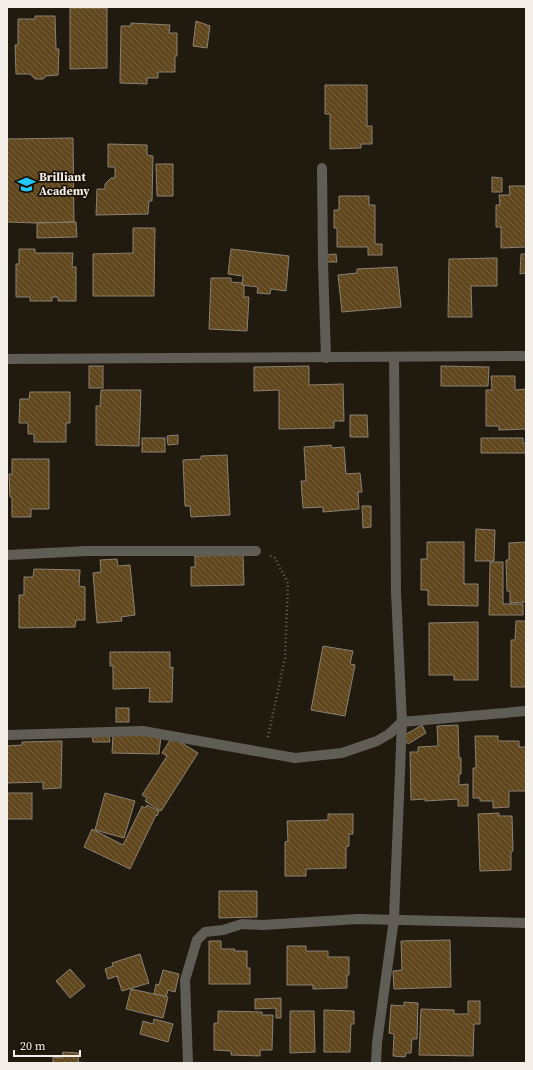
<svg xmlns="http://www.w3.org/2000/svg" width="533" height="1070" font-family="'Source Serif 4',serif">
	<style>
		.building { fill: url(#building-back-hatch); stroke: #8a8174 }
		.lines { fill: none; stroke-linecap: round; stroke-linejoin: round }
		.path { stroke: #6d665d; stroke-width: 2.5; stroke-dasharray: 1 3; stroke-linecap: butt }
		.minor { stroke: #605c56; stroke-width: 10 }
		.labels { text-anchor: middle; stroke-width: 3.5; stroke-linejoin: round; paint-order: stroke }
		.poi-label { font-size: 12px; font-weight: bold; fill: #f3eee7; stroke: #181107; text-anchor: start }
	</style>
	<defs>
		<pattern id="building-back-hatch" width="6" height="6" patternUnits="userSpaceOnUse"><rect width="6" height="6" fill="#61471d"/><path d="M-1 5l2 2M0 0l6 6M5-1l2 2" fill="none" stroke="#78623e"/></pattern>
	</defs>
	<rect width="100%" height="100%" fill="#211a0f"/>
	<g class="building">
		<path d="M 70,8 L 107,8 L 107,68 L 70,69 Z"/>
		<path d="M 35,16 L 55,16 L 56,49 L 59,49 L 58,75 L 46,76 L 43,79 L 35,79 L 30,74 L 16,74 L 15,45 L 18,45 L 18,19 L 35,19 Z"/>
		<path d="M 196,21 L 210,26 L 207,48 L 193,46 Z"/>
		<path d="M 131,23 L 170,25 L 169,33 L 177,33 L 177,56 L 175,56 L 175,72 L 158,72 L 158,78 L 147,78 L 147,84 L 120,83 L 121,26 L 131,26 Z"/>
		<path d="M 325,85 L 367,85 L 367,126 L 372,126 L 372,144 L 361,144 L 361,148 L 330,149 L 330,114 L 325,114 Z"/>
		<path d="M 73,138 L 74,222 L 37,223 L 7,222 L 7,139 Z"/>
		<path d="M 108,144 L 147,145 L 147,155 L 153,156 L 152,201 L 149,201 L 148,214 L 96,215 L 97,189 L 105,189 L 105,184 L 111,178 L 115,178 L 115,167 L 108,167 Z"/>
		<path d="M 156,164 L 173,164 L 173,196 L 157,196 Z"/>
		<path d="M 492,177 L 502,178 L 502,192 L 492,192 Z"/>
		<path d="M 509,186 L 526,186 L 526,247 L 501,248 L 501,227 L 496,227 L 496,205 L 500,205 L 499,195 L 510,195 Z"/>
		<path d="M 339,196 L 369,196 L 369,205 L 375,205 L 375,244 L 382,244 L 382,255 L 368,255 L 368,247 L 337,247 L 337,228 L 334,228 L 334,210 L 339,210 Z"/>
		<path d="M 74,222 L 76,222 L 77,237 L 37,238 L 37,223 Z"/>
		<path d="M 133,228 L 155,228 L 154,296 L 93,296 L 93,254 L 133,253 Z"/>
		<path d="M 19,249 L 35,249 L 35,253 L 73,253 L 72,267 L 76,267 L 76,301 L 58,301 L 58,297 L 52,297 L 52,301 L 30,301 L 30,297 L 16,297 L 16,264 L 19,264 Z"/>
		<path d="M 231,249 L 289,256 L 286,291 L 271,289 L 270,294 L 257,293 L 258,287 L 242,285 L 243,276 L 228,274 Z"/>
		<path d="M 336,254 L 337,262 L 324,262 L 323,255 Z"/>
		<path d="M 521,254 L 526,254 L 526,273 L 520,274 Z"/>
		<path d="M 497,258 L 497,286 L 471,286 L 472,317 L 448,317 L 449,259 Z"/>
		<path d="M 397,267 L 401,307 L 342,312 L 338,275 L 357,273 L 357,269 Z"/>
		<path d="M 211,278 L 231,278 L 231,282 L 242,283 L 242,285 L 244,285 L 244,297 L 249,297 L 247,331 L 209,329 Z"/>
		<rect x="89" y="366" width="14" height="22"/>
		<path d="M 309,366 L 309,385 L 343,384 L 344,421 L 334,421 L 334,428 L 279,429 L 279,390 L 254,391 L 254,367 Z"/>
		<path d="M 441,366 L 489,367 L 488,386 L 441,386 Z"/>
		<path d="M 491,376 L 515,376 L 515,390 L 526,389 L 526,429 L 499,430 L 499,426 L 486,426 L 486,390 L 492,390 Z"/>
		<path d="M 101,390 L 141,390 L 139,446 L 96,445 L 96,406 L 100,406 Z"/>
		<path d="M 30,392 L 70,392 L 70,423 L 66,423 L 66,442 L 34,442 L 34,434 L 28,434 L 28,423 L 19,423 L 20,399 L 29,399 Z"/>
		<path d="M 350,415 L 367,415 L 368,437 L 350,437 Z"/>
		<path d="M 178,435 L 178,444 L 168,445 L 167,436 Z"/>
		<rect x="142" y="438" width="23" height="14"/>
		<path d="M 481,438 L 523,438 L 523,443 L 526,443 L 526,453 L 481,453 Z"/>
		<path d="M 331,445 L 332,448 L 344,447 L 346,474 L 360,473 L 362,492 L 358,492 L 359,509 L 323,512 L 323,507 L 303,508 L 301,481 L 306,481 L 304,447 Z"/>
		<path d="M 227,455 L 230,515 L 191,517 L 190,506 L 185,506 L 183,460 L 201,459 L 201,456 Z"/>
		<path d="M 12,459 L 49,459 L 49,509 L 31,509 L 31,517 L 12,517 L 12,497 L 10,497 L 9,474 L 12,474 Z"/>
		<path d="M 362,506 L 371,506 L 371,527 L 363,528 Z"/>
		<path d="M 476,529 L 495,530 L 494,561 L 475,561 Z"/>
		<path d="M 427,542 L 464,542 L 464,584 L 478,584 L 478,606 L 428,605 L 428,590 L 421,590 L 421,559 L 427,559 Z"/>
		<path d="M 526,542 L 526,602 L 510,603 L 510,591 L 507,591 L 506,560 L 509,560 L 509,543 Z"/>
		<path d="M 243,555 L 244,585 L 191,586 L 191,567 L 195,567 L 195,556 Z"/>
		<path d="M 117,559 L 118,566 L 130,565 L 135,615 L 121,617 L 122,621 L 97,623 L 93,573 L 101,572 L 100,560 Z"/>
		<path d="M 490,562 L 503,562 L 503,604 L 523,604 L 523,615 L 489,615 Z"/>
		<path d="M 34,569 L 80,570 L 79,586 L 85,587 L 85,620 L 76,620 L 75,627 L 19,628 L 19,595 L 24,595 L 24,577 L 33,577 Z"/>
		<path d="M 516,621 L 526,621 L 526,687 L 511,687 L 511,640 L 515,640 Z"/>
		<path d="M 478,622 L 478,680 L 454,680 L 454,675 L 429,675 L 429,623 Z"/>
		<path d="M 323,646 L 353,651 L 350,664 L 355,665 L 345,716 L 311,710 Z"/>
		<path d="M 110,652 L 170,652 L 170,668 L 173,667 L 172,702 L 149,702 L 150,688 L 113,689 L 113,666 L 110,666 Z"/>
		<rect x="116" y="708" width="13" height="14"/>
		<path d="M 422,725 L 426,733 L 408,744 L 403,736 Z"/>
		<path d="M 458,725 L 459,758 L 461,758 L 461,774 L 459,774 L 459,785 L 468,784 L 468,806 L 458,806 L 458,799 L 425,801 L 425,799 L 411,800 L 410,752 L 418,752 L 418,747 L 438,746 L 437,726 Z"/>
		<path d="M 109,735 L 110,742 L 93,742 L 92,736 Z"/>
		<path d="M 113,735 L 161,736 L 159,754 L 112,753 Z"/>
		<path d="M 475,736 L 498,736 L 498,741 L 519,741 L 519,747 L 526,747 L 526,791 L 509,791 L 509,807 L 493,808 L 493,801 L 480,801 L 480,798 L 473,798 L 473,768 L 476,768 Z"/>
		<path d="M 172,737 L 198,753 L 161,811 L 145,801 L 147,798 L 142,795 L 167,756 L 162,753 Z"/>
		<path d="M 62,741 L 61,788 L 43,789 L 43,782 L 7,783 L 7,746 L 22,745 L 22,742 Z"/>
		<rect x="7" y="793" width="25" height="26"/>
		<path d="M 105,793 L 135,801 L 124,838 L 95,830 Z"/>
		<path d="M 147,805 L 159,811 L 157,816 L 156,815 L 130,869 L 84,847 L 92,829 L 123,845 L 142,806 L 145,808 Z"/>
		<path d="M 499,813 L 499,816 L 512,816 L 513,851 L 511,852 L 511,870 L 480,871 L 478,814 Z"/>
		<path d="M 328,814 L 353,814 L 353,834 L 349,834 L 349,846 L 346,847 L 346,868 L 306,869 L 306,876 L 285,876 L 285,842 L 288,841 L 287,821 L 328,820 Z"/>
		<path d="M 219,891 L 257,891 L 257,917 L 219,918 Z"/>
		<path d="M 450,940 L 451,987 L 394,989 L 393,971 L 402,970 L 401,941 Z"/>
		<path d="M 209,941 L 221,941 L 221,949 L 235,949 L 234,951 L 247,951 L 247,968 L 250,968 L 250,984 L 209,984 Z"/>
		<path d="M 287,946 L 306,946 L 306,951 L 328,951 L 328,957 L 349,957 L 349,975 L 347,975 L 347,988 L 313,989 L 313,985 L 287,985 Z"/>
		<path d="M 140,954 L 149,983 L 122,991 L 117,976 L 108,979 L 105,969 L 113,966 L 112,963 Z"/>
		<path d="M 70,969 L 85,986 L 70,998 L 56,981 Z"/>
		<path d="M 163,970 L 179,974 L 175,992 L 168,990 L 166,997 L 154,994 L 156,984 L 159,985 Z"/>
		<path d="M 131,989 L 168,997 L 163,1018 L 126,1009 Z"/>
		<path d="M 281,998 L 281,1018 L 276,1018 L 276,1008 L 255,1009 L 255,999 Z"/>
		<path d="M 468,1001 L 480,1001 L 480,1024 L 474,1024 L 473,1056 L 419,1055 L 421,1009 L 454,1010 L 454,1014 L 468,1014 Z"/>
		<path d="M 404,1002 L 418,1003 L 417,1039 L 412,1039 L 411,1053 L 406,1053 L 405,1057 L 393,1056 L 394,1034 L 389,1033 L 391,1005 L 404,1006 Z"/>
		<path d="M 324,1010 L 354,1011 L 354,1024 L 351,1024 L 350,1052 L 324,1052 Z"/>
		<path d="M 218,1011 L 262,1012 L 262,1015 L 273,1015 L 272,1050 L 260,1050 L 260,1056 L 231,1055 L 231,1051 L 214,1050 L 214,1023 L 218,1023 Z"/>
		<path d="M 290,1011 L 314,1011 L 315,1052 L 290,1053 Z"/>
		<path d="M 154,1019 L 173,1024 L 168,1042 L 140,1034 L 143,1021 L 153,1024 Z"/>
		<path d="M 63,1052 L 79,1053 L 78,1062 L 90,1063 L 53,1063 L 53,1057 L 62,1058 Z"/>
	</g>
	<g class="lines">
		<path class="path" d="M 268,737 L 285,658 L 288,583 L 275,558 L 270,556"/>
		<g class="minor">
			<path d="M 322,168 L 323,263 L 326,358"/>
			<path d="M 7,359 L 526,356"/>
			<path d="M 7,555 L 87,551 L 256,551"/>
			<path d="M 7,735 L 143,731 L 295,758 L 342,753 L 377,741 L 389,734 L 402,722 L 526,711"/>
			<path d="M 188,1063 L 185,980 L 197,940 L 205,932 L 223,930 L 242,924 L 263,925 L 358,919 L 526,923"/>
			<path d="M 376,1063 L 377,1043 L 394,919 L 402,722 L 396,592 L 394,358"/>
		</g>
	</g>
	<defs>
		<symbol id="school-bare" viewBox="-9 -9 18 18"><path d="M0-5L7-2L0 1L-7-2ZM-4 1L0 2.5L4 1V4Q0 6-4 4Z" fill="#23c9fe" stroke="#181107" stroke-width="2.5" paint-order="stroke"/></symbol>
	</defs>
	<g fill-rule="evenodd">
		<use href="#school-bare" x="14" y="172" width="25" height="25"/>
	</g>
	<g class="labels">
		<g class="poi-label">
			<text x="39" y="181">Brilliant<tspan x="39" dy="14">Academy</tspan></text>
		</g>
	</g>
	<rect width="533" height="1070" fill="none" stroke="#f3eee7" stroke-width="16"/>
	<path d="M14 1050v6h66v-6" fill="none" stroke="#f3eee7" stroke-width="2"/>
	<text x="20" y="1050" font-size="12" fill="#f3eee7" stroke="#181107" stroke-width="3" paint-order="stroke">20 m</text>
</svg>
